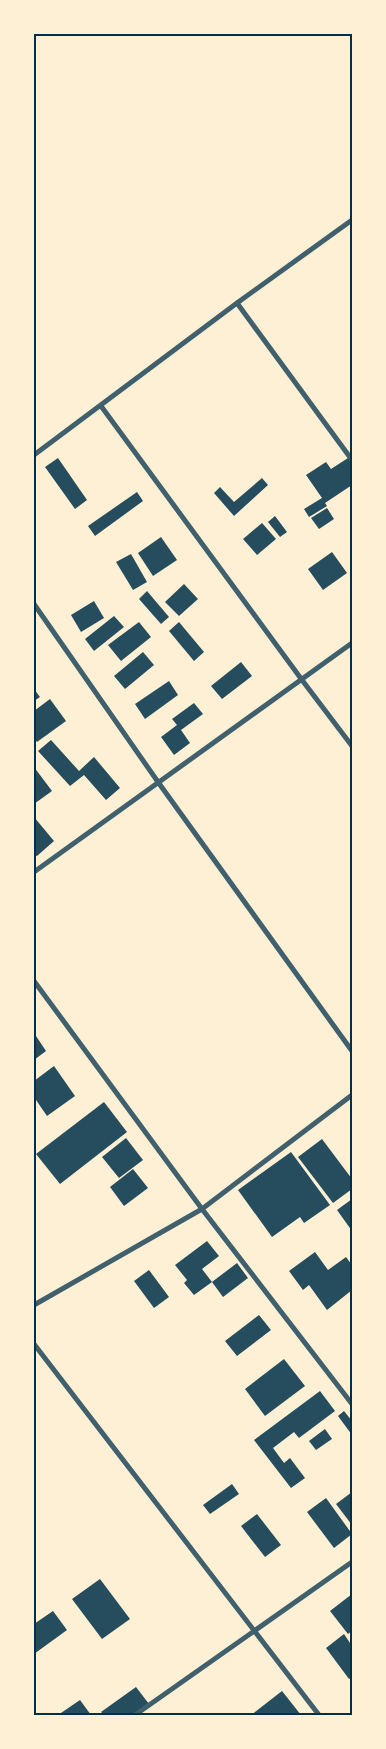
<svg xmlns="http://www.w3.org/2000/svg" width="386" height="1749" font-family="'Sofia Sans Condensed',sans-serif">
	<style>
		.building { fill: #264d5e }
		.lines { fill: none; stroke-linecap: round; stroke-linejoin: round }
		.minor { stroke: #3f606c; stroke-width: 5 }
		.neatline { fill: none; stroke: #003049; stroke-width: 2 }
	</style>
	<rect width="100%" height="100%" fill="#fdf0d5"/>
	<g class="building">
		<path d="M 58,458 L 87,500 L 75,509 L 45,467 Z"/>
		<path d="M 348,458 L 352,464 L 352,485 L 325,503 L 327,506 L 309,517 L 304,509 L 322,498 L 306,475 L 326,462 L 331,469 Z"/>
		<path d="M 262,478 L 268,485 L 234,516 L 214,493 L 220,487 L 234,502 Z"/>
		<path d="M 137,492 L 143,501 L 95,536 L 88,526 Z"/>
		<path d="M 327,508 L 334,519 L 319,529 L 311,518 Z"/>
		<path d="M 275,516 L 287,532 L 280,537 L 268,522 Z"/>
		<path d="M 262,523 L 276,539 L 257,555 L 243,539 Z"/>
		<path d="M 161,537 L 177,560 L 153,576 L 138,553 Z"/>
		<path d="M 332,552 L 347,573 L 323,590 L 308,569 Z"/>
		<path d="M 131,554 L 147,582 L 133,590 L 116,562 Z"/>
		<path d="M 184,584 L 198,599 L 179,616 L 165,602 Z"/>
		<path d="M 147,591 L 169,617 L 161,624 L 139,599 Z"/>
		<path d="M 94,601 L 104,618 L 81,632 L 71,615 Z"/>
		<path d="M 114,616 L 124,627 L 94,651 L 85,639 Z"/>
		<path d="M 139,622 L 151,637 L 121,661 L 108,645 Z"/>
		<path d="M 179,622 L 204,652 L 194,661 L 169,631 Z"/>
		<path d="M 143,652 L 154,665 L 125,689 L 114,676 Z"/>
		<path d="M 241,662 L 252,676 L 222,699 L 211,686 Z"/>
		<path d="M 169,681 L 178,695 L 145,719 L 135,704 Z"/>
		<path d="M 34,689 L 40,697 L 34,701 Z"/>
		<path d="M 50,699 L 66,721 L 37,742 L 34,738 L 34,711 Z"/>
		<path d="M 194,703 L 203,714 L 181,730 L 190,743 L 174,755 L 161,737 L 177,725 L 172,719 Z"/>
		<path d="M 51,740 L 79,771 L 94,757 L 120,788 L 106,800 L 84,775 L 70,786 L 38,751 Z"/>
		<path d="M 34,767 L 52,791 L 34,804 Z"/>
		<path d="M 34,817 L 54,841 L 37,856 L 34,855 Z"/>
		<path d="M 36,1036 L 46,1051 L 34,1060 L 34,1038 Z"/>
		<path d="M 54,1066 L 75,1096 L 47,1116 L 34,1097 L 34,1081 Z"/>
		<path d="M 104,1102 L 127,1132 L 60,1184 L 36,1154 Z"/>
		<path d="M 126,1138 L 143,1160 L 119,1178 L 102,1157 Z"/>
		<path d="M 322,1139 L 352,1179 L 352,1189 L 333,1203 L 298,1157 Z"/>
		<path d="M 291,1152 L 330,1205 L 304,1223 L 300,1217 L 272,1237 L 238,1190 Z"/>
		<path d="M 133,1169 L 148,1188 L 124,1206 L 110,1187 Z"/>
		<path d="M 352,1199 L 352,1231 L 337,1210 Z"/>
		<path d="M 207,1241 L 219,1256 L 202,1269 L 212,1282 L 194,1295 L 184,1283 L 187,1280 L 175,1265 Z"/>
		<path d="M 315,1252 L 328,1270 L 346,1257 L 352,1265 L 352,1290 L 327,1310 L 309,1285 L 303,1290 L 289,1271 Z"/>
		<path d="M 237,1263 L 248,1278 L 223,1297 L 212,1282 Z"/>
		<path d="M 149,1270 L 169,1297 L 154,1308 L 134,1281 Z"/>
		<path d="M 259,1315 L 271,1330 L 237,1356 L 225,1341 Z"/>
		<path d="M 284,1359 L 305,1386 L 265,1416 L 245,1389 Z"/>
		<path d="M 320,1391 L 335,1411 L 299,1438 L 294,1432 L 273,1448 L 284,1463 L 290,1458 L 305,1478 L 291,1488 L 254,1440 Z"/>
		<path d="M 344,1411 L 352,1421 L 352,1435 L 338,1416 Z"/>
		<path d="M 325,1429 L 332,1439 L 316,1450 L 309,1441 Z"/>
		<path d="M 232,1484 L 239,1494 L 210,1514 L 203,1505 Z"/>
		<path d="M 352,1492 L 352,1525 L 336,1504 Z"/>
		<path d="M 326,1498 L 352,1534 L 334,1548 L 307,1512 Z"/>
		<path d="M 257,1514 L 281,1545 L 265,1557 L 241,1526 Z"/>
		<path d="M 100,1579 L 130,1619 L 102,1639 L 72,1599 Z"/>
		<path d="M 352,1594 L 352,1631 L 348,1634 L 330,1611 Z"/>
		<path d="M 53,1611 L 67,1630 L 34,1654 L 34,1624 Z"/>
		<path d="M 344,1634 L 352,1646 L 352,1677 L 349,1679 L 326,1648 Z"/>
		<path d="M 136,1687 L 149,1704 L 133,1715 L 104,1715 L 101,1712 Z"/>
		<path d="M 282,1691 L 301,1715 L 251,1715 Z"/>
		<path d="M 80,1700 L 91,1715 L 58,1715 Z"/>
	</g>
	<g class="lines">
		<g class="minor">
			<path d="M 237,303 L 352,460"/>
			<path d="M 101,406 L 302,680 L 352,746"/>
			<path d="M 34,455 L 237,303 L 352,220"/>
			<path d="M 34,604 L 158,782 L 352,1051"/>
			<path d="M 34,872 L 352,643"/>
			<path d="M 34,981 L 202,1209 L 352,1404"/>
			<path d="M 34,1305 L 202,1209 L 352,1095"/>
			<path d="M 34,1344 L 319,1715"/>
			<path d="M 135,1715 L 352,1562"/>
		</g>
	</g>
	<rect width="386" height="1749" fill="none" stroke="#fdf0d5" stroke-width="70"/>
	<rect x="35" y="35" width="316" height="1679" class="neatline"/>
</svg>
